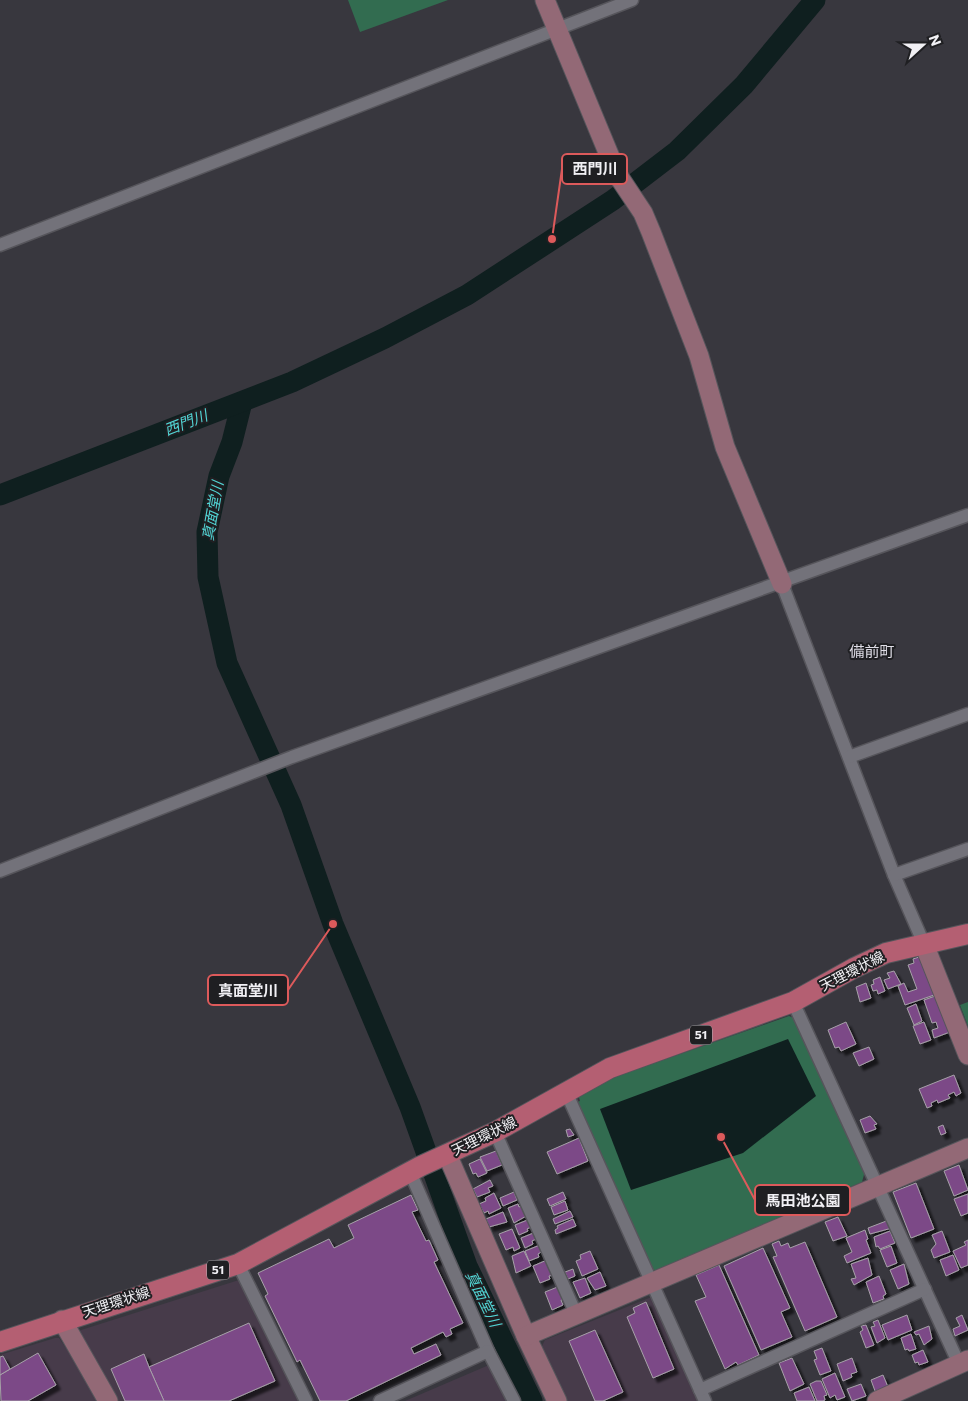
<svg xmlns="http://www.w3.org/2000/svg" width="968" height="1401" font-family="Commissioner,'Noto Sans JP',sans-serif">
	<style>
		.industrial { fill: #473b4a }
		.green { fill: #326c50 }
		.water { fill: #0f1f1f }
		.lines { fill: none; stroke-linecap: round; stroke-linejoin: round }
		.river { stroke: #0f1f1f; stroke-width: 21 }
		.building { fill: #7c4a87; stroke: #a7a1a9; filter: url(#shadow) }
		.street-casing { stroke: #56555b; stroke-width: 15 }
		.secondary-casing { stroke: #56555b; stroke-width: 21 }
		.primary-casing { stroke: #56555b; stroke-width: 22 }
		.street { stroke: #73727a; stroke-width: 12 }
		.secondary { stroke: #936976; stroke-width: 19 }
		.primary { stroke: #b45f72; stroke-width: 20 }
		.labels { text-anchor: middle; stroke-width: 4; stroke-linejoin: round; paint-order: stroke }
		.shield { fill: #1f1f22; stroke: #b2b1b5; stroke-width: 1 }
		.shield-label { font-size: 12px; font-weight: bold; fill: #f1f0f4 }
		.street-label { font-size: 14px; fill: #f1f0f4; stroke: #1f1f22 }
		.water-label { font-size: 15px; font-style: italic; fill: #52d5d5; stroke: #1f1f22 }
		.neighbourhood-label { font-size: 15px; fill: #dfdde6; stroke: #1f1f22 }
		.leader { fill: none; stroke: #dd5a5b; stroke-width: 2 }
		.callout-dot { fill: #dd5a5b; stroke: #1f1f22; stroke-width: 2 }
		.callout { fill: #1f1f22; stroke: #dd5a5b; stroke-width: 2 }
		.callout-label { font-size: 15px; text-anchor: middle; font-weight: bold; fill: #f1f0f4 }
	</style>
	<defs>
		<filter id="shadow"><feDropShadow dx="4.5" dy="4.5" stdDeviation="1" flood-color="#0009"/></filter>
	</defs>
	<rect width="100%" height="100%" fill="#38373e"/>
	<g class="industrial">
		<path d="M 239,1280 L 298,1401 L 116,1401 L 78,1331 Z"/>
		<path d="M 654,1296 L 701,1401 L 566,1401 L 541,1348 L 545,1340 Z"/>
		<path d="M 55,1338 L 59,1338 L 82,1371 L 98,1401 L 0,1401 L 0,1355 Z"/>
		<path d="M 489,1365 L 510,1401 L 405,1401 Z"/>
	</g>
	<g class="green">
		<path d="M 348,0 L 448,0 L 360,32 Z"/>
		<path d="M 968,1002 L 968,1026 L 960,1005 Z"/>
		<path d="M 789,1016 L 796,1019 L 865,1171 L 862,1182 L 655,1271 L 652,1270 L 577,1102 L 580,1101 L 578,1094 L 620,1075 Z"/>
	</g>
	<path class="water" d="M 788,1039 L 816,1096 L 743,1153 L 631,1190 L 600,1109 Z"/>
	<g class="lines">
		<g class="river">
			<path d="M 242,402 L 232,442 L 219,476 L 207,532 L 208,577 L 227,663 L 291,805 L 333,924 L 410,1107 L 467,1266 L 532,1401"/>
			<path d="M 0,495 L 292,382 L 385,338 L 467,295 L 613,200 L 677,151 L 744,85 L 815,0"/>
		</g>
	</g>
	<g class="building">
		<path d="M 922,956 L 937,994 L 905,1005 L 898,986 L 904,983 L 908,992 L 917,989 L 908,965 L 914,963 L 913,959 Z"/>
		<path d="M 894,971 L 901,984 L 888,989 L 884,980 L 890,978 L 887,973 Z"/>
		<path d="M 880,977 L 885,991 L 878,994 L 877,990 L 873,991 L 871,985 L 874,984 L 873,980 Z"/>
		<path d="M 866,983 L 871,998 L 860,1002 L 856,987 Z"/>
		<path d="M 938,995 L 950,1032 L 934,1038 L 932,1030 L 938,1028 L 936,1022 L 932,1023 L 924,1000 Z"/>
		<path d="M 916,1004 L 922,1021 L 914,1025 L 907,1008 Z"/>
		<path d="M 846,1022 L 856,1044 L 841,1051 L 839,1047 L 835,1048 L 828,1030 Z"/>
		<path d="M 924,1022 L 931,1040 L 920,1044 L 913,1026 Z"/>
		<path d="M 869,1047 L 874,1059 L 859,1066 L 853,1053 Z"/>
		<path d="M 954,1075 L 961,1093 L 956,1096 L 954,1092 L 948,1095 L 950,1098 L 938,1103 L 937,1100 L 931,1103 L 932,1106 L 927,1108 L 919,1089 Z"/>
		<path d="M 870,1116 L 877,1124 L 874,1125 L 876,1129 L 865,1133 L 860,1120 Z"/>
		<path d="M 943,1125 L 946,1133 L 941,1135 L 938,1127 Z"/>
		<path d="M 570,1129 L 574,1135 L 568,1137 L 566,1130 Z"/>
		<path d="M 579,1138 L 588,1161 L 557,1174 L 547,1152 Z"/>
		<path d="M 496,1151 L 502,1165 L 487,1171 L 480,1157 Z"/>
		<path d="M 480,1159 L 487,1173 L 478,1177 L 476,1173 L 473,1174 L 469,1164 Z"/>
		<path d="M 959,1165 L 968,1190 L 954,1196 L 944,1171 Z"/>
		<path d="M 490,1180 L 493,1186 L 488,1188 L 490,1192 L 477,1197 L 473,1189 Z"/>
		<path d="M 916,1183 L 934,1229 L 911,1238 L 893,1192 Z"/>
		<path d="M 514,1192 L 517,1200 L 503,1206 L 500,1198 Z"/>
		<path d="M 563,1192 L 566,1199 L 550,1206 L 547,1199 Z"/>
		<path d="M 494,1193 L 501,1208 L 489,1214 L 488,1211 L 484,1213 L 479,1204 L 486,1201 L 485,1198 Z"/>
		<path d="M 968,1194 L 968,1213 L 961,1216 L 954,1199 Z"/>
		<path d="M 411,1195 L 418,1210 L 412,1212 L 426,1241 L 429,1240 L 438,1260 L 434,1262 L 463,1323 L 450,1329 L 452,1334 L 446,1337 L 443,1332 L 411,1348 L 414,1354 L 436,1344 L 441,1355 L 346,1401 L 320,1401 L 300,1360 L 297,1362 L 265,1296 L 268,1294 L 258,1273 L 329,1239 L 334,1248 L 354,1238 L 348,1225 Z"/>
		<path d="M 565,1201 L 568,1210 L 554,1215 L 551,1207 Z"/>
		<path d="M 518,1204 L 519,1207 L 524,1205 L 528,1215 L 514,1223 L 508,1208 Z"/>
		<path d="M 570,1211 L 573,1217 L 555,1224 L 553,1219 Z"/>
		<path d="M 503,1212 L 507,1222 L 489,1227 L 486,1219 Z"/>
		<path d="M 838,1217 L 847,1236 L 833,1241 L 825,1222 Z"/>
		<path d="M 530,1219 L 533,1226 L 527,1229 L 528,1231 L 519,1235 L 515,1225 Z"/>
		<path d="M 573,1219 L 576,1226 L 556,1234 L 555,1230 L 558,1228 L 557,1226 Z"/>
		<path d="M 889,1220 L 892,1228 L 870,1234 L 868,1228 Z"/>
		<path d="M 512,1229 L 520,1248 L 514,1251 L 513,1247 L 506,1250 L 499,1234 Z"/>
		<path d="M 865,1230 L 868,1239 L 866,1240 L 871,1253 L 847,1263 L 844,1256 L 852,1252 L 846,1238 Z"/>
		<path d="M 890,1231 L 895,1243 L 880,1249 L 878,1246 L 876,1247 L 874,1237 Z"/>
		<path d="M 942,1231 L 950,1252 L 934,1258 L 931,1250 L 936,1244 L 932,1235 Z"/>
		<path d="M 536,1232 L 538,1238 L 532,1241 L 533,1244 L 525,1248 L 521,1238 Z"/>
		<path d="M 968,1240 L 968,1265 L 961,1268 L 953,1251 L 966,1245 L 964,1242 Z"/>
		<path d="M 779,1241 L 781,1246 L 788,1243 L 790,1248 L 805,1242 L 837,1317 L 805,1331 L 773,1257 L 777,1256 L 772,1244 Z"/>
		<path d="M 540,1245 L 543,1251 L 538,1254 L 539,1257 L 529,1261 L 525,1251 Z"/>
		<path d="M 891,1246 L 897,1263 L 887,1267 L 880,1250 Z"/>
		<path d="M 763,1248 L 790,1308 L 781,1312 L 792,1337 L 761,1350 L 724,1266 Z"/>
		<path d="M 524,1251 L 531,1266 L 516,1273 L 512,1256 Z"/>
		<path d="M 590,1251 L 598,1269 L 582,1276 L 576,1261 L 581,1259 L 580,1255 Z"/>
		<path d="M 953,1255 L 959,1270 L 946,1276 L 940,1260 Z"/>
		<path d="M 868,1258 L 872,1275 L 854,1285 L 851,1279 L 856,1278 L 851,1264 Z"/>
		<path d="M 547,1260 L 553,1275 L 549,1276 L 550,1279 L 540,1283 L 533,1266 Z"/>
		<path d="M 904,1264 L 909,1284 L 898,1289 L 890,1270 Z"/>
		<path d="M 719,1265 L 759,1355 L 738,1365 L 736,1362 L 725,1369 L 695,1301 L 706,1297 L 696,1275 Z"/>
		<path d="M 573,1269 L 575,1276 L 568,1279 L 565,1272 Z"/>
		<path d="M 600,1272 L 606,1286 L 595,1290 L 587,1278 Z"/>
		<path d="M 879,1276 L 886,1294 L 883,1296 L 884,1299 L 873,1303 L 866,1282 Z"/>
		<path d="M 585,1278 L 591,1293 L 580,1298 L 573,1282 Z"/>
		<path d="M 560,1286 L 565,1299 L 561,1300 L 563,1305 L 552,1310 L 545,1292 Z"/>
		<path d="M 646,1302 L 674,1369 L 653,1378 L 627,1317 L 635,1313 L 633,1308 Z"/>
		<path d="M 907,1315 L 912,1330 L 888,1340 L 882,1325 Z"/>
		<path d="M 962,1315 L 968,1330 L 955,1336 L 953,1329 L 960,1326 L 956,1318 Z"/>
		<path d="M 878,1320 L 885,1338 L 877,1343 L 871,1327 L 875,1326 L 873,1322 Z"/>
		<path d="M 249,1323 L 275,1381 L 229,1401 L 164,1401 L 149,1367 Z"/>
		<path d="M 866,1325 L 874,1345 L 866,1348 L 860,1332 L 863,1330 L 861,1326 Z"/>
		<path d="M 929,1326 L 932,1339 L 924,1345 L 919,1334 L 916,1335 L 914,1332 Z"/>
		<path d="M 595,1330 L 623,1392 L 603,1401 L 595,1401 L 569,1341 Z"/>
		<path d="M 911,1334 L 916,1349 L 909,1351 L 908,1349 L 905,1350 L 901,1338 Z"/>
		<path d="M 822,1348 L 831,1371 L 820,1375 L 814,1360 L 817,1359 L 814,1351 Z"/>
		<path d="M 923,1350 L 928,1362 L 919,1365 L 918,1362 L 915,1363 L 912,1355 Z"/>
		<path d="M 38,1353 L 56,1385 L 28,1401 L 1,1401 L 0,1375 Z"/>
		<path d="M 144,1354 L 149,1367 L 164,1401 L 125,1401 L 111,1369 Z"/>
		<path d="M 3,1356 L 10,1369 L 0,1375 L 0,1357 Z"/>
		<path d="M 792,1358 L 804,1384 L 790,1391 L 779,1363 Z"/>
		<path d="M 852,1358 L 857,1372 L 851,1374 L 852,1377 L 843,1381 L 837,1364 Z"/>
		<path d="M 835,1373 L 845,1397 L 837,1400 L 835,1395 L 830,1398 L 822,1379 Z"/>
		<path d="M 883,1375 L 888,1387 L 875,1391 L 871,1380 Z"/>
		<path d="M 816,1381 L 821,1381 L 827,1395 L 824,1396 L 825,1400 L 823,1401 L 817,1401 L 810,1384 Z"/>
		<path d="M 861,1384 L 866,1396 L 852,1401 L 847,1389 Z"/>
		<path d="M 809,1387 L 815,1401 L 797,1401 L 794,1393 Z"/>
	</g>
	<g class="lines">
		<defs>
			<g id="street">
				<path d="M 0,245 L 632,0"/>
				<path d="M 782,584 L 894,875 L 924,944"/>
				<path d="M 849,757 L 968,714"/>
				<path d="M 0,871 L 292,757 L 968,515"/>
				<path d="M 894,875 L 968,849"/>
				<path d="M 793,1002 L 959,1364"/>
				<path d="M 566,1092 L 705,1401"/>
				<path d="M 495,1132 L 576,1314"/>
				<path d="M 410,1172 L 488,1351 L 514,1401"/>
				<path d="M 238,1264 L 306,1401"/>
				<path d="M 700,1390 L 925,1289"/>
				<path d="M 380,1401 L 488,1351"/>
			</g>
			<g id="secondary">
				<path d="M 545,0 L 617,174 L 643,213 L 651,232 L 699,356 L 725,447 L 782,584"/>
				<path d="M 924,944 L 968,1055"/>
				<path d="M 447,1154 L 526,1336 L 557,1401"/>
				<path d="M 62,1320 L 108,1401"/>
				<path d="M 526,1336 L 968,1148"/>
				<path d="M 877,1401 L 968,1360"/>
			</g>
			<path id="primary" d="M 0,1342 L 238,1264 L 421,1166 L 495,1132 L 610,1068 L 793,1002 L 854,968 L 886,953 L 968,934"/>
		</defs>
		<use href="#street" class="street-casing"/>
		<use href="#secondary" class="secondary-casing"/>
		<use href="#primary" class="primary-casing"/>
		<use href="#street" class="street"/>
		<use href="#secondary" class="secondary"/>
		<use href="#primary" class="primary"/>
	</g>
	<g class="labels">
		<g class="shield">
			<rect x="690" y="1025.5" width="22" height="19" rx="4"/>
			<rect x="207" y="1260.5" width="22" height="19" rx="4"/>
		</g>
		<g class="shield-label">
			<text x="701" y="1039">51</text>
			<text x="218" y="1274">51</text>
		</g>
		<g class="street-label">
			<text transform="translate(852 971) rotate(-27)" y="5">天理環状線</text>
			<text transform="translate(484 1136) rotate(-26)" y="5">天理環状線</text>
			<text transform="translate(116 1302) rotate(-18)" y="5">天理環状線</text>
		</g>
		<g class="water-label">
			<text transform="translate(186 423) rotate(-21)" y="5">西門川</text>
			<text transform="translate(213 511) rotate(-80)" y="5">真面堂川</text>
			<text transform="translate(483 1299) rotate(64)" y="5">真面堂川</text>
		</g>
		<g class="neighbourhood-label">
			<text x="872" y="657">備前町</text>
		</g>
	</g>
	<path class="leader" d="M552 239L562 169M333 924L288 990M721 1137L755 1200"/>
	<g class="callout-dot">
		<circle cx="552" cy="239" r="5"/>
		<circle cx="333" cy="924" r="5"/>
		<circle cx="721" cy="1137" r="5"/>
	</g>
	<g class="callout">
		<rect x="562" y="154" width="65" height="30" rx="5"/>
		<rect x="208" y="975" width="80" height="30" rx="5"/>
		<rect x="755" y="1185" width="95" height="30" rx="5"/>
	</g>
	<g class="callout-label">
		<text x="595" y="174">西門川</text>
		<text x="248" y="996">真面堂川</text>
		<text x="803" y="1206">馬田池公園</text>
	</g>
	<g transform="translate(923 45) rotate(69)" stroke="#1f1f22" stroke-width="4" paint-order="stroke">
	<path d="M0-4L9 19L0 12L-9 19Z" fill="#f1f0f4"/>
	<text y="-8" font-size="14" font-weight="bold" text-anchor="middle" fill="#f1f0f4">N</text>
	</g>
</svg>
